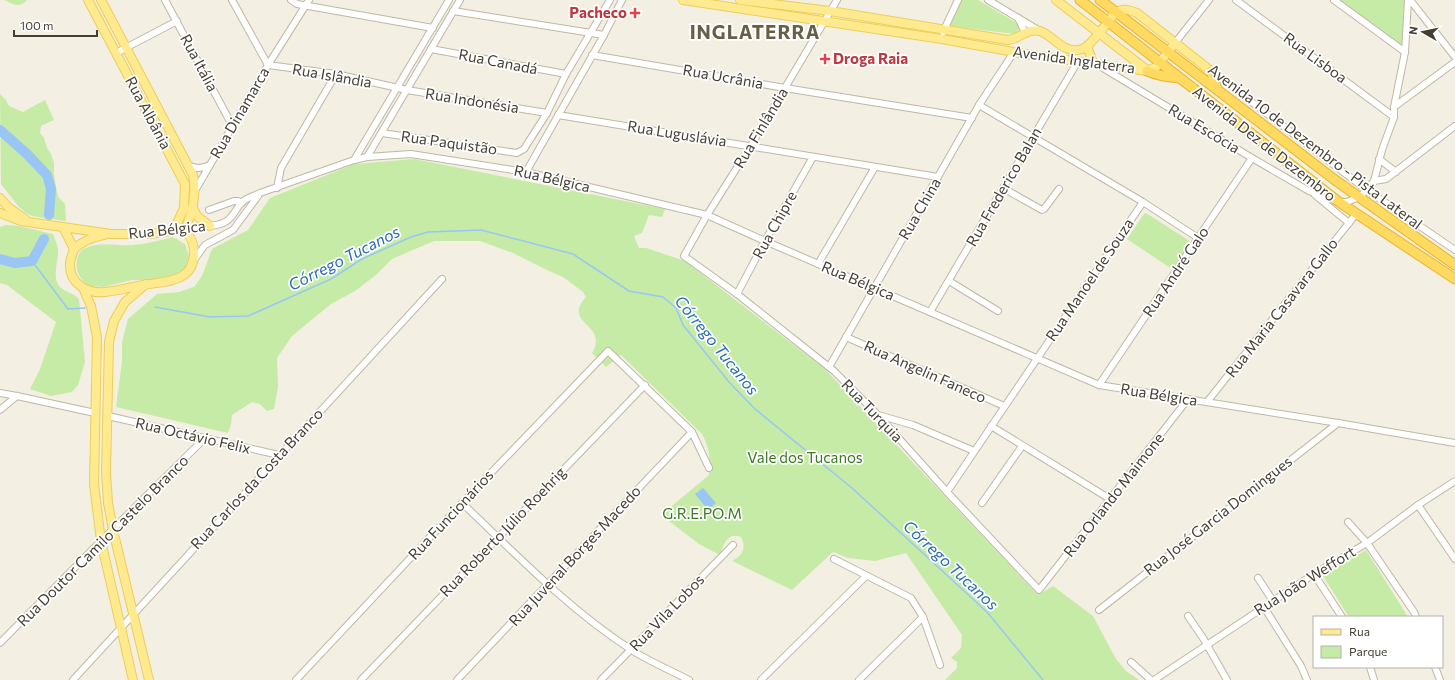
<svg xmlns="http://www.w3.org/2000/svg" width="1455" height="680" font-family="Commissioner,sans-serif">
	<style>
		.green { fill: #c6eba7 }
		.water { fill: #99c6f5 }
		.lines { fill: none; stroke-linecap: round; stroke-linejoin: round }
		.stream { stroke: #99c6f5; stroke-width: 1.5 }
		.river { stroke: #99c6f5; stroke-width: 10 }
		.minor-casing { stroke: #bfb8a4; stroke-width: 8 }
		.major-casing { stroke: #ecce57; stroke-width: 10 }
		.highway-casing { stroke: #e8b427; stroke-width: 11 }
		.minor { stroke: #fff; stroke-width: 6 }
		.major { stroke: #ffea8f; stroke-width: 8 }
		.highway { stroke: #ffda61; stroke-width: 9 }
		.health-dot { fill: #e0444e; stroke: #fff; stroke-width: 1.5 }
		.labels { text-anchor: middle; stroke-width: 3.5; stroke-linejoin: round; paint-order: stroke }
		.health-label { font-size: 15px; font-weight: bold; fill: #be3a42; stroke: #fff; text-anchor: end }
		.street-label { font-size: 15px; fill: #453f32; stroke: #fff }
		.park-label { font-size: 15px; fill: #3b7a22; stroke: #fff }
		.water-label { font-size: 16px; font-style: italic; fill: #256bb7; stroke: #fff }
		.district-label { font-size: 19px; font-weight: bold; letter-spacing: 1px; fill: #685f49; stroke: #fff }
	</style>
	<rect width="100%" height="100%" fill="#f3efe2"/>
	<g class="green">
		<path d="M 5,0 L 27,0 C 20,8 13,5 5,0 Z"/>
		<path d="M 962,0 L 978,0 L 1020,25 L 1020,29 L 1014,34 L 950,26 Z"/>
		<path d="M 1334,0 L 1407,0 L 1405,52 Z"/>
		<path d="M 0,94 L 6,100 L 9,106 L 23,112 L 45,100 L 54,120 L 41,126 L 40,133 L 44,138 L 47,148 L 51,154 L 54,163 L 54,174 L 57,192 L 59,198 L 65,204 L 66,221 L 43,218 L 32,216 L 26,213 L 19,207 L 1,184 Z"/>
		<path d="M 414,159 L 665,209 L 662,217 L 649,215 L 642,233 L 634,236 L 639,248 L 646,248 L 685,261 L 825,369 L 1038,595 L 1053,586 L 1093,616 L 1116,659 L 1126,671 L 1139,680 L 945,680 L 957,668 L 957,662 L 951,658 L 961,648 L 962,635 L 906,553 L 875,561 L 848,558 L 833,552 L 792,590 L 732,561 C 742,556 747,548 741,537 C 727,532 724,544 720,555 L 699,544 L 661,515 L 709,475 C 710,458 710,449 702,434 L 621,355 L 606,367 L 592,353 C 594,350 596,346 596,341 C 596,323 565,320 586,297 L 583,292 L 563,277 L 549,271 L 513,253 L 480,241 L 434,241 L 392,259 L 376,275 L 355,291 L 331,304 L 292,336 L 277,358 L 278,387 L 274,409 L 267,411 L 260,404 L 252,402 L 232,415 L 231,424 L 228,433 L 116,407 L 122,362 L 122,342 L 128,319 L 157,294 L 179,292 L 194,287 L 202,276 L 212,249 L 248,230 L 270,198 L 354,164 Z"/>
		<path d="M 1146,213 L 1185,238 L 1189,241 L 1188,246 L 1172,269 L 1127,239 L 1144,214 Z"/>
		<path d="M 6,225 C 21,225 38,231 53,234 C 55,239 57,244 58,249 C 59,261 51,277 60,287 C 66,293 74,293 79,299 L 85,362 L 78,385 L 72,392 L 51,396 L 30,389 L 40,369 L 56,322 L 7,285 L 0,283 L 0,227 Z"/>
		<path d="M 173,237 L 185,244 L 190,259 L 184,273 L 170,278 L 155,280 L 132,280 L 103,287 L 89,286 C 80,278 75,273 77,260 C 80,237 118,247 134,245 C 147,244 160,240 173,237 Z"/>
		<path d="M 1366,550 L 1408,617 L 1349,617 L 1323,576 Z"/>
	</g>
	<path class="water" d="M 703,488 L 716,503 L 708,510 L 695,494 Z"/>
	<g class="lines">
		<g class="stream">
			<path d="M 32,261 L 68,309 L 85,308"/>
			<path d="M 155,307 L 210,317 L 248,316 L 331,279 L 362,259 L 411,237 L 428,232 L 481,230 L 573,254 L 629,291 L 663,297 L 676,308 L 683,325 L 729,382 L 755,409 L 852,488 L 987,612 L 1043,680"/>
		</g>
		<g class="river">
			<path d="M 0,130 L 27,154 L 47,175 L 51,189 L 49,215"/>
			<path d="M 0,259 L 15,263 L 32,261 L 44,239"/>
		</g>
		<defs>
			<g id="minor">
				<path d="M 165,0 L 233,127"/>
				<path d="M 232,0 L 268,65 L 336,74 L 407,90 L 547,113"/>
				<path d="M 291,0 L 297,4 L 433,28"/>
				<path d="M 837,0 L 750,147 L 707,215 L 684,256 L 737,294 L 834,371 L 877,414 L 947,492 L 1039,590 L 1188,399"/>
				<path d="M 988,0 L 1040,31"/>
				<path d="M 1236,0 L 1394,117"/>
				<path d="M 1334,0 L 1405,52"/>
				<path d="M 1410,0 L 1455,57"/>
				<path d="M 453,11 L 604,35"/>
				<path d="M 1018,18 L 1025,32"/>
				<path d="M 943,32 L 958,0"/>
				<path d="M 1175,43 L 1209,0"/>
				<path d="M 431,49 L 566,74"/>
				<path d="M 116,53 L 177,21"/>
				<path d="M 592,55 L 785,88 L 972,118"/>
				<path d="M 1098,65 L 1252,158 L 1309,191 L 1339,202 L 1347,202 L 1359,197 L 1367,190 L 1374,181 L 1382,150 L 1394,117 L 1394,107 L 1405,52 L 1408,0"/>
				<path d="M 1211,71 L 1367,190 L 1455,250"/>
				<path d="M 979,105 L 1143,202 L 1198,238"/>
				<path d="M 1394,107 L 1455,62"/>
				<path d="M 558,115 L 938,177"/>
				<path d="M 382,133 L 517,153 L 524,149 L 547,113 L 566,74 L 610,0"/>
				<path d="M 367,157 L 460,0"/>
				<path d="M 1379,159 L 1396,172"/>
				<path d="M 354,160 L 449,0"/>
				<path d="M 187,165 C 196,169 201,169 210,165"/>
				<path d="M 526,172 L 604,35 L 622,0"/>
				<path d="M 1374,181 L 1386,179 L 1455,126"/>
				<path d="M 277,188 L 281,168 L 336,74"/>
				<path d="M 1003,188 L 1042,210 L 1044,209 L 1059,189"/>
				<path d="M 196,189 L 268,65 L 309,0"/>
				<path d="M 1315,195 L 1349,223"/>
				<path d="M 209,210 L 234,201 L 238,201 L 242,203"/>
				<path d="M 185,231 C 199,223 212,229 225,222 C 233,218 235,210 241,203 C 246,198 254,196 260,193 L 354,160 L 367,157 L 411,154 L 526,172 L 707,215 L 765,241 L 1099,385 L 1338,423 L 1455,443"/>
				<path d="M 194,260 L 205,245 L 233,230 L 258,196"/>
				<path d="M 818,264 L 875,167"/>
				<path d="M 949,281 L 998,311"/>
				<path d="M 737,294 L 765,241 L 813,157"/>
				<path d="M 930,312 L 1078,61"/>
				<path d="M 846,337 L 1004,406"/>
				<path d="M 829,367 L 979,105 L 1014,52"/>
				<path d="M 1099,385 L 1252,158"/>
				<path d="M 0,393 L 17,396 L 95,413"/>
				<path d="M 1207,402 L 1356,214"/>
				<path d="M 0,410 L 17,396"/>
				<path d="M 878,415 L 913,425 L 974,451"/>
				<path d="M 108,416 L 279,455"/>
				<path d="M 991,426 L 1110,499"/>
				<path d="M 947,492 L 1143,202"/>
				<path d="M 462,503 C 516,554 567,608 630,649 C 648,661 670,670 689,680"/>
				<path d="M 982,503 L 1022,446"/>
				<path d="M 1418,505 L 1455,559"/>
				<path d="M 1348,522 L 1367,543 L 1414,612 L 1416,617"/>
				<path d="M 834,559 L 911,598 L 923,617 L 940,665"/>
				<path d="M 1314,574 L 1342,617"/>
				<path d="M 1258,578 L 1273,601"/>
				<path d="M 1264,607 L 1301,666 L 1307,680"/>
				<path d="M 1099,610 L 1338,423"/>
				<path d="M 1188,616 L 1203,638 L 1227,680"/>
				<path d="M 0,643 L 101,541 L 205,438"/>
				<path d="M 1131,662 L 1151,680"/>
				<path d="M 1370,667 L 1374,680"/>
				<path d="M 1435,667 L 1440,680"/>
				<path d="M 73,680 L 442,279"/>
				<path d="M 296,680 L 462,503 L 608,351 L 692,432 L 709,468"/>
				<path d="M 361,680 L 645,385"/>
				<path d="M 457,680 L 692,432"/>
				<path d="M 601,680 L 733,545"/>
				<path d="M 761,680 L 866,576"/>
				<path d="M 859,680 L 923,617"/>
				<path d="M 1154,680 L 1314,574 L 1367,543 L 1418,505 L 1455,481"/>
			</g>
			<g id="major">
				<path d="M 88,0 L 185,184 L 184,208 L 174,230"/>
				<path d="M 101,0 L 193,175 C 197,197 192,211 185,231"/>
				<path d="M 683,0 L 942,39 L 1025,54 L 1147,71 L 1156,67 L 1175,43"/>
				<path d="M 740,0 L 830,11 L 1008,40 C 1020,39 1026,28 1040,31 C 1049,34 1057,44 1066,48 C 1072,51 1080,51 1086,47 C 1093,42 1109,20 1116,12 C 1124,8 1130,10 1137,13 L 1211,71"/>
				<path d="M 1056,0 L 1147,70"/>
				<path d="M 1087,46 L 1093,63"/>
				<path d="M 0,198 L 8,207 L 26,220"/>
				<path d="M 193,208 L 197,216 L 210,226"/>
				<path d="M 0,213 L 21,221 L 111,234 L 151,234 L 178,230"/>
				<path d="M 63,227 L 74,249 C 73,253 70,259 70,264 C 69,283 87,294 105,292 C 116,291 127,288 138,286 C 160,281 194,285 194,253 C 194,244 192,238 185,231"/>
				<path d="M 74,249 C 83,241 92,237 104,235"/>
				<path d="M 146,284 L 125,302 L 114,321 L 109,342 L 106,472 L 108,503 L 113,530 L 149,680"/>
				<path d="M 84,290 L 91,306 L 97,337 L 94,484 L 101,541 L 133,680"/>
			</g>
			<g id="highway">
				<path d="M 1080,0 L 1339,202 L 1455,279"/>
				<path d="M 1100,0 L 1335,180 L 1455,265"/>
				<path d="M 1147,71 C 1158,76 1168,77 1179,78"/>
				<path d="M 1211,71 L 1217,89"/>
			</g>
		</defs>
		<use href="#minor" class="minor-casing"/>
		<use href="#major" class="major-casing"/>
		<use href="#highway" class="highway-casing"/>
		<use href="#minor" class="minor"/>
		<use href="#major" class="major"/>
		<use href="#highway" class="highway"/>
	</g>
	<g class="health-dot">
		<path d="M633 7h4v4h4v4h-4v4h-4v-4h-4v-4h4z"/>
		<path d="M823 53h4v4h4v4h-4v4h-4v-4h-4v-4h4z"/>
	</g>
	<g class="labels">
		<g class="health-label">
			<text x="627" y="18">Pacheco</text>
			<text x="833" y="64" text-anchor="start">Droga Raia</text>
		</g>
		<g class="street-label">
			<text transform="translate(1315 58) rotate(36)" y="5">Rua Lisboa</text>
			<text transform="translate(1074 60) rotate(8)" y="5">Avenida Inglaterra</text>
			<text transform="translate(498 62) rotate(11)" y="5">Rua Canadá</text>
			<text transform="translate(199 63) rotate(62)" y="5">Rua Itália</text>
			<text transform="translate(332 76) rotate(10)" y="5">Rua Islândia</text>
			<text transform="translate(723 77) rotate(10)" y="5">Rua Ucrânia</text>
			<text transform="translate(472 101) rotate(9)" y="5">Rua Indonésia</text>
			<text transform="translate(148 113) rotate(62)" y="5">Rua Albânia</text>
			<text transform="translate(240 113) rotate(-60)" y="5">Rua Dinamarca</text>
			<text transform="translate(761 128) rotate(-59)" y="5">Rua Finlândia</text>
			<text transform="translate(1204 129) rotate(31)" y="5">Rua Escócia</text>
			<text transform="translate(677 134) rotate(9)" y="5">Rua Luguslávia</text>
			<text transform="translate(449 143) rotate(8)" y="5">Rua Paquistão</text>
			<text transform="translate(1264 144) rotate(38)" y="5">Avenida Dez de Dezembro</text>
			<text transform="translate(1315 147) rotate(37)" y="5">Avenida 10 de Dezembro - Pista Lateral</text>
			<text transform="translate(552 179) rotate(13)" y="5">Rua Bélgica</text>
			<text transform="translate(1004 187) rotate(-60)" y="5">Rua Frederico Balan</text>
			<text transform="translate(920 209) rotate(-60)" y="5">Rua China</text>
			<text transform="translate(775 225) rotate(-61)" y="5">Rua Chipre</text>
			<text transform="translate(167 230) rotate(-6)" y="5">Rua Bélgica</text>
			<text transform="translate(1176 272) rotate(-56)" y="5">Rua André Galo</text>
			<text transform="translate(1090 280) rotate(-56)" y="5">Rua Manoel de Souza</text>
			<text transform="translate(858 281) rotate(23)" y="5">Rua Bélgica</text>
			<text transform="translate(1282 308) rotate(-52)" y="5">Rua Maria Casavara Gallo</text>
			<text transform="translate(925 372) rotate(24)" y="5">Rua Angelin Faneco</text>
			<text transform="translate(1159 395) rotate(9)" y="5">Rua Bélgica</text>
			<text transform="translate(872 411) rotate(46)" y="5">Rua Turquia</text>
			<text transform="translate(193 436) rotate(13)" y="5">Rua Octávio Felix</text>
			<text transform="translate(257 479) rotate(-47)" y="5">Rua Carlos da Costa Branco</text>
			<text transform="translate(1114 495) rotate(-52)" y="5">Rua Orlando Maimone</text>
			<text transform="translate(451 515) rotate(-47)" y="5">Rua Funcionários</text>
			<text transform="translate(1218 516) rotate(-38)" y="5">Rua José Garcia Domingues</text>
			<text transform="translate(503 532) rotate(-46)" y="5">Rua Roberto Júlio Roehrig</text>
			<text transform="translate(103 541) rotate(-45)" y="5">Rua Doutor Camilo Castelo Branco</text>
			<text transform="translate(575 556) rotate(-47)" y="5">Rua Juvenal Borges Macedo</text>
			<text transform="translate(1305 581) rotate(-32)" y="5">Rua João Weffort</text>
			<text transform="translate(667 613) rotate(-46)" y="5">Rua Vila Lobos</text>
		</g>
		<g class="park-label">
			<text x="805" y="463">Vale dos Tucanos</text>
			<text x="702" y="519">G.R.E.PO.M</text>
		</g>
		<g class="water-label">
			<text transform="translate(344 258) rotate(-27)" y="6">Córrego Tucanos</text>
			<text transform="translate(717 345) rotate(51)" y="6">Córrego Tucanos</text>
			<text transform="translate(951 565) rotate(43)" y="6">Córrego Tucanos</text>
		</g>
		<g class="district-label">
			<text x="755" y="39">INGLATERRA</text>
		</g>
	</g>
	<rect x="1313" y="616" width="130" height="52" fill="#ffffff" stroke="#b5b2ad"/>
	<rect x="1321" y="629" width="20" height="6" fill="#ffea8f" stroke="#b5b2ad"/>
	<text x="1349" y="636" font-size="12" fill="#453f32">Rua</text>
	<rect x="1321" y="646" width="20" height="12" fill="#c6eba7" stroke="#b5b2ad"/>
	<text x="1349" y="656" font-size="12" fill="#453f32">Parque</text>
	<g transform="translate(1423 32) rotate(279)" stroke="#ffffff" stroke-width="3" paint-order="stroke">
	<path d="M0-3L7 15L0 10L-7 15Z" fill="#453f32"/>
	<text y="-6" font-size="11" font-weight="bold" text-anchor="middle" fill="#453f32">N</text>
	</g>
	<path d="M14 30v6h83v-6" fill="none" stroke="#453f32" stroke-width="2"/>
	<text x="20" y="30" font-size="12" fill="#453f32" stroke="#ffffff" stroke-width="3" paint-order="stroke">100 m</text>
</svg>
